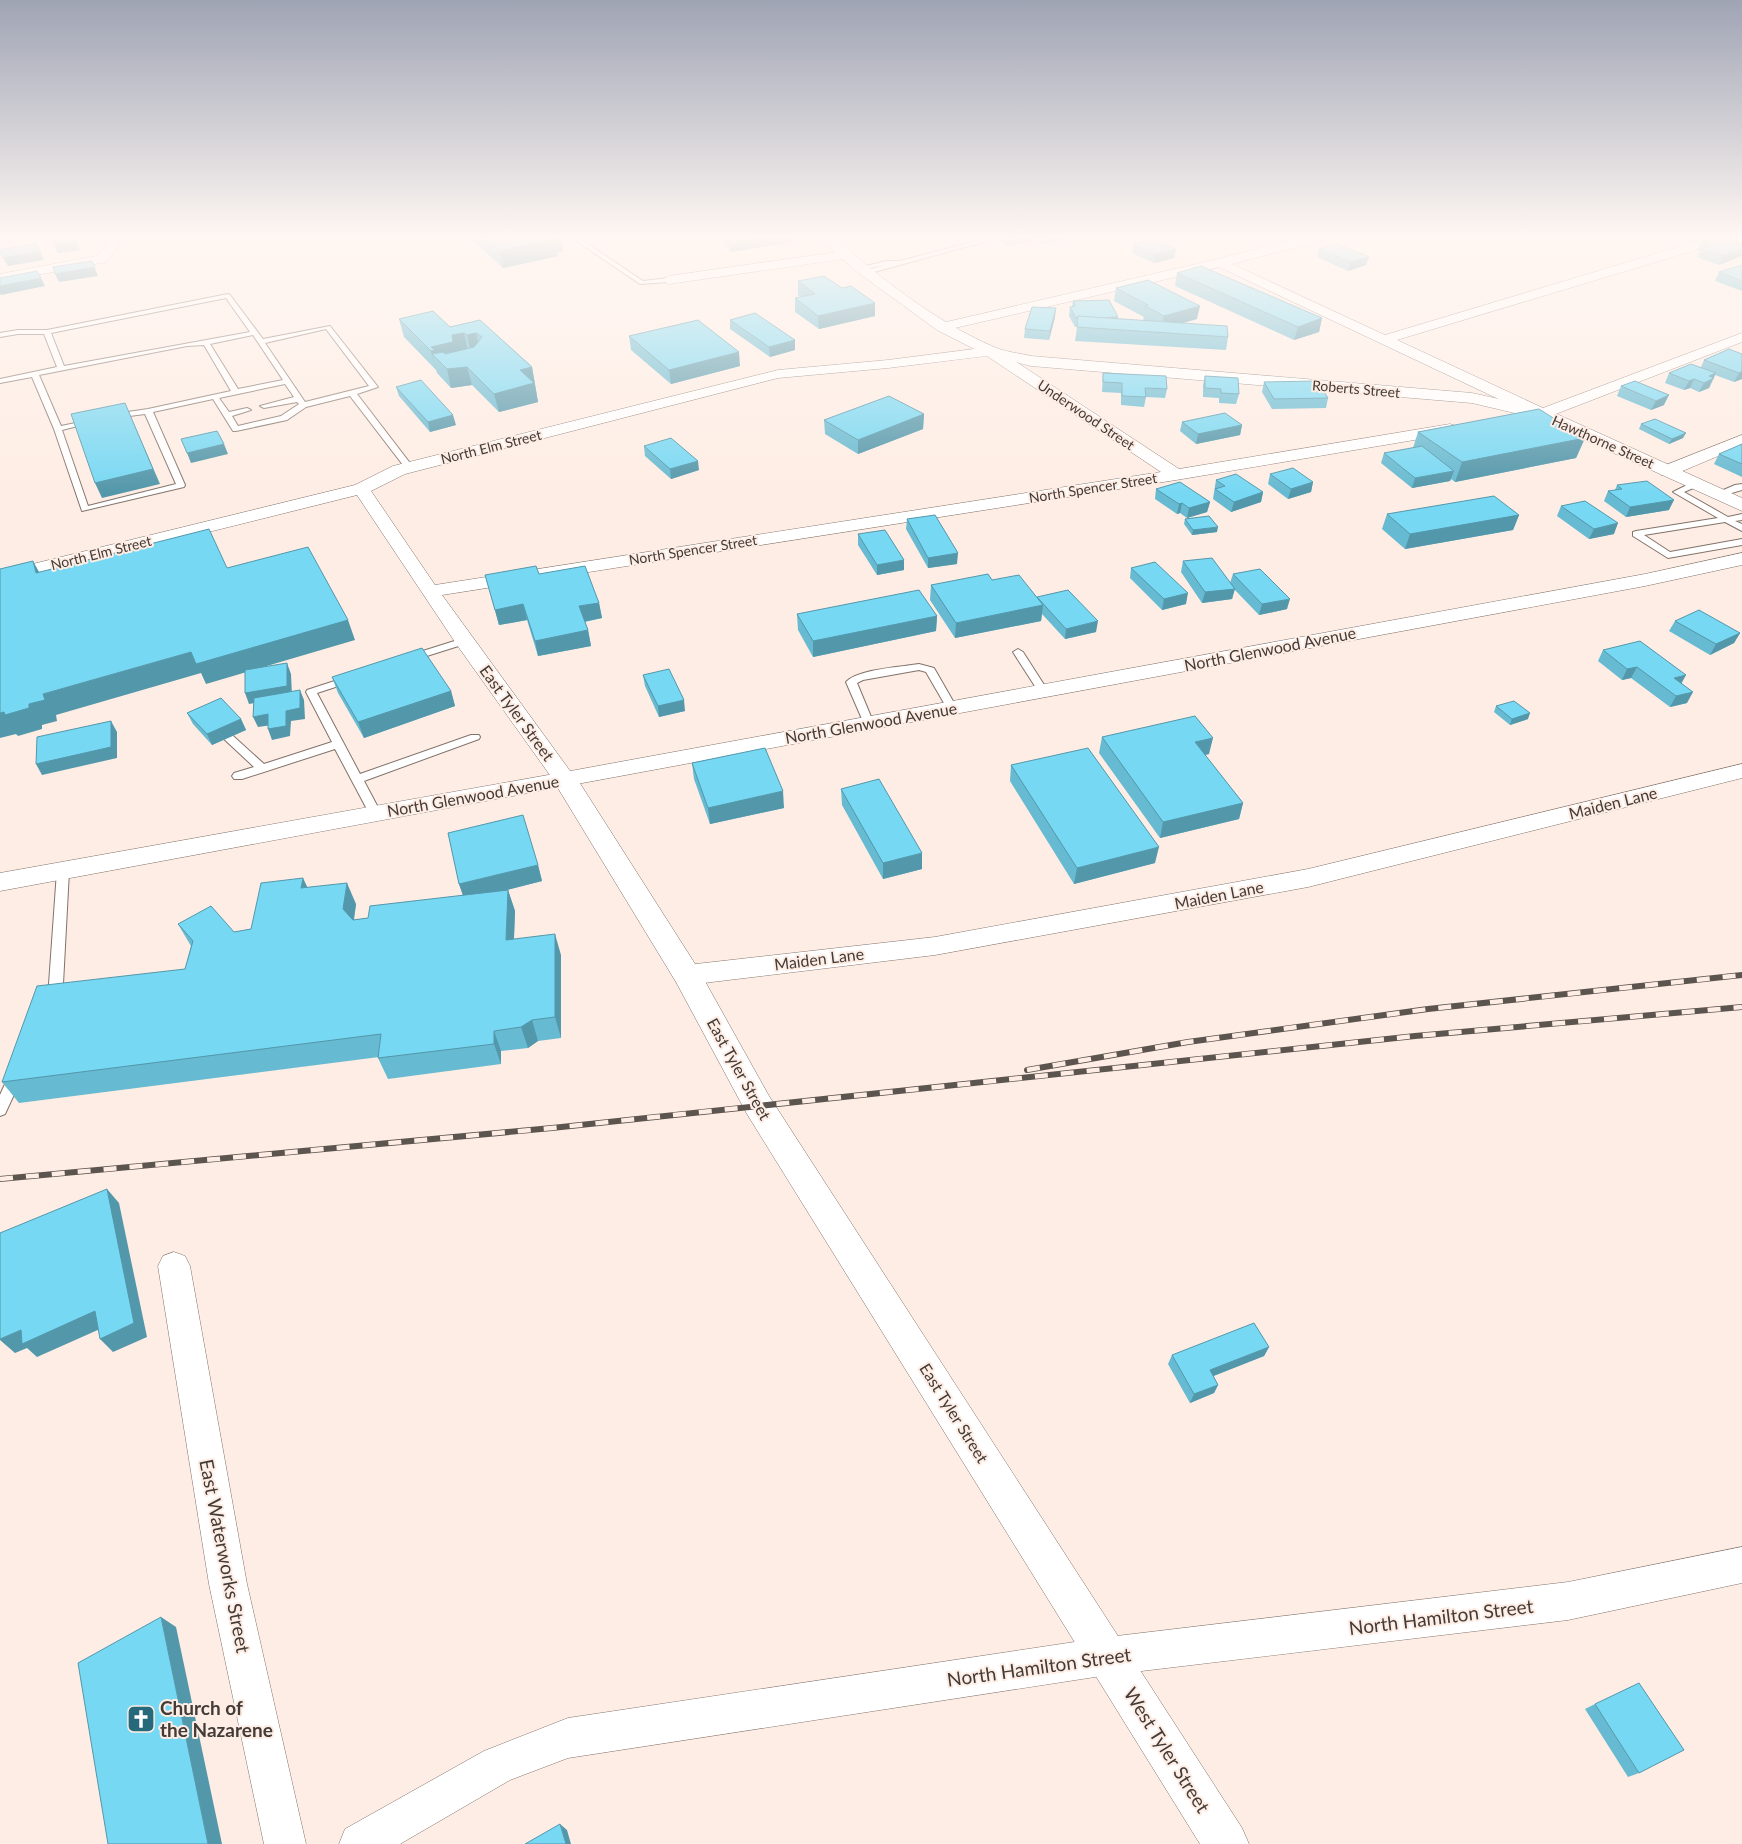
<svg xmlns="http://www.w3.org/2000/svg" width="1742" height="1844" font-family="Lato,sans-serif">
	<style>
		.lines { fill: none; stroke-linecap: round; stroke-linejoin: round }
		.lane-casing { stroke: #82736b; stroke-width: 2 }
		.street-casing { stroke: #82736b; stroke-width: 1 }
		.secondary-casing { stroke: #82736b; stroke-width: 1 }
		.primary-casing { stroke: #82736b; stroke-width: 1 }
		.lane { fill: #fff; fill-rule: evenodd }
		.street { fill: #fff; fill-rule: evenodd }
		.secondary { fill: #fff; fill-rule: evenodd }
		.primary { fill: #fff; fill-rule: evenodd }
		.rail-casing { stroke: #5c544f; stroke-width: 6 }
		.rail { stroke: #feede4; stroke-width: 4.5; stroke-dasharray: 13; stroke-linecap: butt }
		.wall { fill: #66bad1 }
		.shaded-wall { fill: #5397aa }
		.building { fill: #77d8f3; stroke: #5397aa }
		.labels { text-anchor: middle; stroke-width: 4; stroke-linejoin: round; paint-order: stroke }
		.far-street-label { font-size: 14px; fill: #423b37; stroke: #feede4 }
		.street-label { font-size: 16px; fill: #423b37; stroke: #feede4 }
		.near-street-label { font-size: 19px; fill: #423b37; stroke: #feede4 }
		.near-poi-label { font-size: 19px; font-weight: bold; fill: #423b37; stroke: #feede4; text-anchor: start }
	</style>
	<rect width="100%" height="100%" fill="#feede4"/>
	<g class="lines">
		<defs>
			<g id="lane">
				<path d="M 569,236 L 576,236 L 643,281 L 669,278 L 672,280 L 669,282 L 640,284 Z"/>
				<path d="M 995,236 L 1005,236 L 867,274 L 865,273 L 865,271 L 884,265 L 861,270 L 858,268 L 886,261 L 900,261 Z"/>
				<path d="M 228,294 L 230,295 L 263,339 L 330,326 L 378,387 L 357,394 L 413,467 L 406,469 L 350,396 L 306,407 L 287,420 L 236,431 L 233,431 L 213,399 L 153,412 L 185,485 L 184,487 L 82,511 L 54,429 L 32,377 L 0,383 L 0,379 L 57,367 L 44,334 L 18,334 L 0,337 L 0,333 L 18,330 L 47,330 ZM 226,298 L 250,332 L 64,366 L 51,333 ZM 326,329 L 369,386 L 305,402 L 265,343 ZM 253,335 L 283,380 L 238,389 L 210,344 ZM 204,345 L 231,391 L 148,409 L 114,414 L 110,416 L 114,418 L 145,414 L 176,484 L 88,506 L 62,430 L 94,422 L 90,420 L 61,426 L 39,375 L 187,346 ZM 285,384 L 294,397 L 260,406 L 264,408 L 297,402 L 299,404 L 281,416 L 238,426 L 232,416 L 251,410 L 247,408 L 229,412 L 219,398 Z"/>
				<path d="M 1695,481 L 1699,484 L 1698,486 L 1684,492 L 1728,517 L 1742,514 L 1742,520 L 1735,521 L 1742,524 L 1742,531 L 1725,522 L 1644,535 L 1670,552 L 1742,539 L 1742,545 L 1668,558 L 1633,536 L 1633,532 L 1636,531 L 1718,518 L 1673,492 Z"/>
				<path d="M 1742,484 L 1742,490 L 1718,497 L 1714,494 L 1735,485 Z"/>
				<path d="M 464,638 L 468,639 L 468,643 L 411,661 L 406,658 L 407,656 Z"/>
				<path d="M 1018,649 L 1023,652 L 1048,691 L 1047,693 L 1043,694 L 1038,691 L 1013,652 Z"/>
				<path d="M 919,664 L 934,668 L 957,708 L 956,710 L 948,710 L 926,672 L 919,670 L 863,680 L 857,683 L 874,724 L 873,726 L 865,726 L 846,682 C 858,669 901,667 919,664 Z"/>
				<path d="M 350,676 L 355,679 L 354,681 L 317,693 L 360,774 L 471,735 L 479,735 L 480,737 L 479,739 L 364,781 L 381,813 L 375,817 L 369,813 L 335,749 L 242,779 L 234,779 L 232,776 L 234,773 L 254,767 L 224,739 L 223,737 L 224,735 L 232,735 L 264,764 L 332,742 L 306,692 L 307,690 Z"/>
				<path d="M 63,867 L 69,871 L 63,984 L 54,1003 L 44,1003 L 42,999 L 49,984 L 57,871 Z"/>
				<path d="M 16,1069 L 21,1071 L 23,1075 L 5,1114 L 0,1116 L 0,1095 L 11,1071 Z"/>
			</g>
			<g id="street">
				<path d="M 106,236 L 118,236 L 119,245 L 106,262 L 0,282 L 0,274 L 97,256 L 107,245 Z"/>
				<path d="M 1309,236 L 1330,236 L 1328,239 L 1232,264 L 1385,335 L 1715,236 L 1734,236 L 1732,239 L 1397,340 L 1543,408 L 1742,333 L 1742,342 L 1548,417 L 1517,424 L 1511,422 L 1509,419 L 1511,416 L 1526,412 L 1219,267 L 942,331 L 935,327 L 942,323 L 1218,259 Z"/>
				<path d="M 845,251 L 851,255 L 850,258 L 669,284 L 662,280 L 669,276 Z"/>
				<path d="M 990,347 L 995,348 L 1179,469 L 1450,424 L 1456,426 L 1458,429 L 1456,432 L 1450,434 L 1176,480 L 442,595 L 573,775 L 576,780 L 573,785 L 565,787 L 557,785 L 457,645 L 357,495 L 0,584 L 0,572 L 355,485 L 393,466 L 778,370 L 888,360 ZM 987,356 L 1161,472 L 435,585 L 371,491 L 405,474 L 778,378 L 888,368 Z"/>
				<path d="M 1742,435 L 1742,446 L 1673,475 L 1661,475 L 1659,471 L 1661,467 Z"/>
				<path d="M 1742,764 L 1742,778 L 1308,887 L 935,955 L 687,985 L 678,982 L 674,975 L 678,968 L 687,965 L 935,937 L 1308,869 Z"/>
				<path d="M 174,1252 L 185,1256 L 190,1266 L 247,1584 L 306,1844 L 264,1844 L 209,1584 L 158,1266 L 163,1256 Z"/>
				<path d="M 1742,1547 L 1742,1583 L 1568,1620 L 1108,1675 L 568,1758 L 510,1780 L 400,1844 L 339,1844 L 345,1829 L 484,1751 L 568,1718 L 1108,1637 L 1568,1582 Z"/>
			</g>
			<g id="secondary">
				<path d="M 817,236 L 832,236 C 881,278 934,321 994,347 C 1005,352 1019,353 1031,356 L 1472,393 L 1548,410 L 1742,498 L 1742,511 L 1536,418 L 1472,403 L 1031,366 L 984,354 L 937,330 L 856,271 Z"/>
				<path d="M 1726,236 L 1742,236 L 1742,243 L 1728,239 Z"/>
				<path d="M 565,772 L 574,774 L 697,967 L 769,1096 L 1242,1828 L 1249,1844 L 1200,1844 L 747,1114 L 676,982 L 553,780 L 556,774 Z"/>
			</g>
			<path id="primary" d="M 1742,553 L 1742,565 L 1645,586 L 0,891 L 0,873 L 565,772 L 1645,574 Z"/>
		</defs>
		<use href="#lane" class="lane-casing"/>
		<use href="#street" class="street-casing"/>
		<use href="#secondary" class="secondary-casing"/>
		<use href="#primary" class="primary-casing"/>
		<use href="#lane" class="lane"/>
		<use href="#street" class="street"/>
		<use href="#secondary" class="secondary"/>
		<use href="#primary" class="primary"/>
		<defs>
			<g id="rail">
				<path d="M 1027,1070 L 1188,1042 L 1428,1009 L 1742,975"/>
				<path d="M 0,1179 L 552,1128 L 1415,1036 L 1742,1007"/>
			</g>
		</defs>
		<use href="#rail" class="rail-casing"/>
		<use href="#rail" class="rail"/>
	</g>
	<g class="wall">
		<path d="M 468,236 L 561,236 L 563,251 L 557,253 L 558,256 L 503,268 Z"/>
		<path d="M 724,236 L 792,236 L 792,242 L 731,252 L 724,244 Z"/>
		<path d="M 1001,236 L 1081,236 L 1044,244 L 1037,240 L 1009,246 L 1000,242 Z"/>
		<path d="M 1701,242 L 1742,244 L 1719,265 L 1697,257 L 1700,251 L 1697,251 Z"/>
		<path d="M 1133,244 L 1176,249 L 1174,258 L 1154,263 L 1132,253 Z"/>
		<path d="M 1319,249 L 1366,265 L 1348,271 L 1317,257 Z"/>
		<path d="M 1742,265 L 1742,291 L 1715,281 L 1719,272 Z"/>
		<path d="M 1177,273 L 1322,318 L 1319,332 L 1294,340 L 1175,286 Z"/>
		<path d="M 798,281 L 875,316 L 819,329 L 795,312 L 795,298 L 801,297 L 798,295 Z"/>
		<path d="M 1116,288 L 1197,319 L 1183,323 L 1228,337 L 1226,350 L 1075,341 L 1077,327 L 1075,327 L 1069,316 L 1070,307 L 1072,307 L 1073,301 L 1118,317 L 1118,319 L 1145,321 L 1143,319 L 1144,317 L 1114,301 Z"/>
		<path d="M 1055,317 L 1049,340 L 1024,338 L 1025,329 Z"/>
		<path d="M 399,319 L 450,327 L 480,320 L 532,367 L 538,402 L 499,412 L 472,385 L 451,388 L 437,373 L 436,370 L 404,337 Z"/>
		<path d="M 730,320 L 795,340 L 795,350 L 770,357 L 730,329 Z"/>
		<path d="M 629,336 L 740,366 L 671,384 L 631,350 Z"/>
		<path d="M 1729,349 L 1742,379 L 1734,382 L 1715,375 L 1709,388 L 1699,392 L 1690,388 L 1684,390 L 1665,383 L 1669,373 L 1701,367 L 1704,360 Z"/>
		<path d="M 1103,373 L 1167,389 L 1165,398 L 1146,397 L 1144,407 L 1121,405 L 1121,393 L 1102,392 Z"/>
		<path d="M 1205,376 L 1239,394 L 1236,404 L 1219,403 L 1219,398 L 1203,397 L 1203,385 Z"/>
		<path d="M 1264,382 L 1328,398 L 1326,408 L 1272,409 L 1262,392 Z"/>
		<path d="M 1621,386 L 1664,405 L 1651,410 L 1617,396 Z"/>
		<path d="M 396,387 L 456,425 L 430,432 L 399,396 Z"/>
		<path d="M 924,414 L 923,429 L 858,454 L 825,434 L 824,420 Z"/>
		<path d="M 1182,422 L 1242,425 L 1240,435 L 1196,444 L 1180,431 Z"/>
		<path d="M 1641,424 L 1683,438 L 1669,444 L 1639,429 Z"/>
		<path d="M 1418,432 L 1585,438 L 1576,458 L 1455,482 L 1451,479 L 1450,481 L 1412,488 L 1381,463 L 1384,453 L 1413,448 Z"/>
		<path d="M 1742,444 L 1742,477 L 1714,464 L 1719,454 Z"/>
		<path d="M 644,446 L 699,470 L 671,479 L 645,456 Z"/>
		<path d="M 1270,474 L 1313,482 L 1311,492 L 1288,499 L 1268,484 Z"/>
		<path d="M 1216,480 L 1263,492 L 1261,502 L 1231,512 L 1213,499 Z"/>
		<path d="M 1617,485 L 1669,510 L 1626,517 L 1604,501 L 1608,491 L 1615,490 Z"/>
		<path d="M 1156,489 L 1210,502 L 1207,512 L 1187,518 L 1180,513 L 1177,514 L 1155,499 Z"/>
		<path d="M 1561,506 L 1614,534 L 1589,539 L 1557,516 Z"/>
		<path d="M 1387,514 L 1519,515 L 1513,530 L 1405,549 L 1382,529 Z"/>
		<path d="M 907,519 L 957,564 L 928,568 L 906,529 Z"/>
		<path d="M 1185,519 L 1217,532 L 1192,535 L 1184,524 Z"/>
		<path d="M 858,534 L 904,570 L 877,575 L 858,545 Z"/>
		<path d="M 1183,561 L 1230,583 L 1233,574 L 1287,609 L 1259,615 L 1234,589 L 1232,599 L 1202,603 L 1181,572 Z"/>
		<path d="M 1131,568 L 1186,604 L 1162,610 L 1130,578 Z"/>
		<path d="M 539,574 L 599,603 L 602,618 L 585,622 L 588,630 L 591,646 L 538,656 L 527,620 L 499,625 L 485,575 Z"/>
		<path d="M 992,580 L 1037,598 L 1096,632 L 1065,639 L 1042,614 L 1041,621 L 955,638 L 930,600 L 931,585 Z"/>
		<path d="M 797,614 L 937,616 L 936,631 L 813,657 L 798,630 Z"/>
		<path d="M 1675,621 L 1740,633 L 1734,643 L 1710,655 L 1669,631 Z"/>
		<path d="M 1603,650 L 1682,683 L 1687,703 L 1670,707 L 1631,678 L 1622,680 L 1598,661 Z"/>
		<path d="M 643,675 L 685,711 L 659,717 L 645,686 Z"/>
		<path d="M 332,677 L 451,691 L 455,706 L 364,738 L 338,693 Z"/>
		<path d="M 1496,706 L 1528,719 L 1510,725 L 1494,712 Z"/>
		<path d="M 187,713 L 241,719 L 246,730 L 212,745 L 193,724 Z"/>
		<path d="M 1102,737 L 1209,754 L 1205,755 L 1243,803 L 1239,819 L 1160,838 L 1099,753 Z"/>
		<path d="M 692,763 L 784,808 L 710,824 L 694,779 Z"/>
		<path d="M 1011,765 L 1155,863 L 1074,884 L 1010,781 Z"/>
		<path d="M 841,789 L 922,869 L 883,879 L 842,805 Z"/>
		<path d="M 538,865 L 542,881 L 506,890 L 508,890 L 515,911 L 514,939 L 561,955 L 561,1038 L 538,1041 L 528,1048 L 501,1051 L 501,1064 L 388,1079 L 378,1058 L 379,1057 L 19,1103 L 2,1082 L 185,969 L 191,946 L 178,924 L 234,932 L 251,929 L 307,887 L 356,904 L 354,920 L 368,918 L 463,895 L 459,884 Z"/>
		<path d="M 1269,1347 L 1264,1356 L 1213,1376 L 1218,1385 L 1214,1393 L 1190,1403 L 1168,1364 L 1172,1355 Z"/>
		<path d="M 1595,1704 L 1639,1773 L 1628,1777 L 1585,1709 Z"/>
	</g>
	<g class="shaded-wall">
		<path d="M 552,236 L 561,236 L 563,251 L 557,253 L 558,256 L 503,268 L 500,251 Z"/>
		<path d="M 779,236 L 792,236 L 792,242 L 731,252 L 731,243 Z"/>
		<path d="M 1009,236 L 1038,236 L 1037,240 L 1009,246 Z"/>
		<path d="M 1045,236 L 1081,236 L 1044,244 Z"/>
		<path d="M 76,241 L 80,250 L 58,253 L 54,245 Z"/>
		<path d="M 1176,249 L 1174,258 L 1154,263 L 1155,254 Z"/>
		<path d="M 1742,249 L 1742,256 L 1719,265 L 1723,256 Z"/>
		<path d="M 40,251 L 44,260 L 8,266 L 3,258 Z"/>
		<path d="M 1369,257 L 1366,265 L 1348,271 L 1351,262 Z"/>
		<path d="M 92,261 L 98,276 L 59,282 L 55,274 Z"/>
		<path d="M 41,278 L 45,286 L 1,295 L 0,293 L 0,286 Z"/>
		<path d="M 875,303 L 875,316 L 819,329 L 818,316 Z"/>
		<path d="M 1200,306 L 1197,319 L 1161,329 L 1164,316 Z"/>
		<path d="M 1056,308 L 1055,317 L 1049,340 L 1050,331 Z"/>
		<path d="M 1322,318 L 1319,332 L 1294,340 L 1298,327 Z"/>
		<path d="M 464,333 L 468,351 L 432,354 L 435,370 L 431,351 L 431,347 L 452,335 Z"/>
		<path d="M 476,333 L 480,351 L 471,353 L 467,335 Z"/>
		<path d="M 795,340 L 795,350 L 770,357 L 769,347 Z"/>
		<path d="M 739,352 L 740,366 L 671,384 L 669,370 Z"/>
		<path d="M 467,367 L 472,385 L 451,388 L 447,369 Z"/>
		<path d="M 532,367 L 538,402 L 499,412 L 494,394 L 520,370 Z"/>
		<path d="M 1742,371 L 1742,379 L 1734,382 L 1739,373 Z"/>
		<path d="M 1716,373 L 1709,388 L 1699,392 L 1704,383 L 1709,376 Z"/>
		<path d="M 1694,379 L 1690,388 L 1684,390 L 1689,381 Z"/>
		<path d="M 1669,395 L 1664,405 L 1651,410 L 1656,401 Z"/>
		<path d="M 125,403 L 160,484 L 102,498 L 95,483 Z"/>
		<path d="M 924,414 L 923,429 L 858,454 L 858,440 Z"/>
		<path d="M 453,415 L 456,425 L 430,432 L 428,422 Z"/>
		<path d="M 1242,425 L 1240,435 L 1196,444 L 1198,434 Z"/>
		<path d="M 1686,433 L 1683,438 L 1669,444 L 1672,439 Z"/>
		<path d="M 1585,438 L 1576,458 L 1455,482 L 1462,462 Z"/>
		<path d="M 224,444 L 228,454 L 191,463 L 187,453 Z"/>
		<path d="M 698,461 L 699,470 L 671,479 L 670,469 Z"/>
		<path d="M 1454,471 L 1450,481 L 1412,488 L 1415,478 Z"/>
		<path d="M 1313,482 L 1311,492 L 1288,499 L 1291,489 Z"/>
		<path d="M 1263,492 L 1261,502 L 1231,512 L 1234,502 Z"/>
		<path d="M 1674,500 L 1669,510 L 1626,517 L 1630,507 Z"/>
		<path d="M 1210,502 L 1207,512 L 1187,518 L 1189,508 Z"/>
		<path d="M 1182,503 L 1180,513 L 1177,514 L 1179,504 Z"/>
		<path d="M 1519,515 L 1513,530 L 1405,549 L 1410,534 Z"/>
		<path d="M 1618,523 L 1614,534 L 1589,539 L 1594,529 Z"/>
		<path d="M 1218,527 L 1217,532 L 1192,535 L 1193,530 Z"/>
		<path d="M 958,553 L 957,564 L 928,568 L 928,558 Z"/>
		<path d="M 904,560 L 904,570 L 877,575 L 877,565 Z"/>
		<path d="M 33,561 L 44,581 L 36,573 Z"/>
		<path d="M 1235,589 L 1232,599 L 1202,603 L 1205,592 Z"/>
		<path d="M 1188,593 L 1186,604 L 1162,610 L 1164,599 Z"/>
		<path d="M 1290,599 L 1287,609 L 1259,615 L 1262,604 Z"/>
		<path d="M 599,603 L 602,618 L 582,622 L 579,606 Z"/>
		<path d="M 523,604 L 527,620 L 499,625 L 495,610 Z"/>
		<path d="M 1043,605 L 1041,621 L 955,638 L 956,623 Z"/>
		<path d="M 937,616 L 936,631 L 813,657 L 813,641 Z"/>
		<path d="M 348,620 L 355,640 L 206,684 L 201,673 L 56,715 L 57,721 L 42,725 L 42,729 L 18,736 L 16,734 L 0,738 L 0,713 L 29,704 L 43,694 L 191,652 Z"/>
		<path d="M 1098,621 L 1096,632 L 1065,639 L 1066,629 Z"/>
		<path d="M 588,630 L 591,646 L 538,656 L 535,641 Z"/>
		<path d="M 1740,633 L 1734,643 L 1710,655 L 1716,644 Z"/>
		<path d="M 287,663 L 291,674 L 292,696 L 249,704 L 245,693 Z"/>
		<path d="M 1637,667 L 1631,678 L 1622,680 L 1627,669 Z"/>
		<path d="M 1686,675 L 1680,686 L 1674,678 Z"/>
		<path d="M 300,690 L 304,700 L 305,719 L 291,721 L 290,736 L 272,740 L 268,729 Z"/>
		<path d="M 451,691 L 455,706 L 364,738 L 358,722 Z"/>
		<path d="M 1693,692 L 1687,703 L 1670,707 L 1676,696 Z"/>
		<path d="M 684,700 L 685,711 L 659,717 L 658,706 Z"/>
		<path d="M 1530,713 L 1528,719 L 1510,725 L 1512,719 Z"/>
		<path d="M 268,714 L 272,725 L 258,727 L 253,717 Z"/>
		<path d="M 241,719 L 246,730 L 212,745 L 207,734 Z"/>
		<path d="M 111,721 L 117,732 L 117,758 L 42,775 L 36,764 Z"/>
		<path d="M 1213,738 L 1209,754 L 1191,758 L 1195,742 Z"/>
		<path d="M 783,791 L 784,808 L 710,824 L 708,808 Z"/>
		<path d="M 1243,803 L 1239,819 L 1160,838 L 1163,822 Z"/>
		<path d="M 1159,847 L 1155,863 L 1074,884 L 1077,868 Z"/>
		<path d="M 922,853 L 922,869 L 883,879 L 883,863 Z"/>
		<path d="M 538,865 L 542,881 L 465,901 L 459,884 Z"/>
		<path d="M 303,878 L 313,899 L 301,888 Z"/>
		<path d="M 347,883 L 356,904 L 352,931 L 343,909 Z"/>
		<path d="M 508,890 L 515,911 L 513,961 L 506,940 Z"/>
		<path d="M 555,934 L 561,955 L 561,1038 L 555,1017 Z"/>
		<path d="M 532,1020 L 538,1041 L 528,1048 L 521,1027 Z"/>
		<path d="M 494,1031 L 501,1051 L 501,1064 L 494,1044 Z"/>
		<path d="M 107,1189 L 119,1203 L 147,1337 L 113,1352 L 100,1339 Z"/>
		<path d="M 95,1311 L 109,1325 L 37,1357 L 27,1348 L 15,1353 L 0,1340 L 0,1339 L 21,1330 Z"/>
		<path d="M 1269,1347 L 1264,1356 L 1206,1379 L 1210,1370 Z"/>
		<path d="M 1218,1385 L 1214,1393 L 1190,1403 L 1194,1394 Z"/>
		<path d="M 161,1617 L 176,1627 L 222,1844 L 208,1844 Z"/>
		<path d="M 560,1824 L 567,1830 L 571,1844 L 566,1844 Z"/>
	</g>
	<g class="building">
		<path d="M 50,236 L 73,236 L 76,241 L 54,245 Z"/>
		<path d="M 483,236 L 554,236 L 552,236 L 555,239 L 500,251 Z"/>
		<path d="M 724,236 L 779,236 L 731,243 Z"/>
		<path d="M 1719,236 L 1742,244 L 1742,249 L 1723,256 L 1701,249 L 1711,245 L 1701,242 Z"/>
		<path d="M 1153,239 L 1176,249 L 1155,254 L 1133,244 Z"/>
		<path d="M 36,243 L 40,251 L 3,258 L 0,250 Z"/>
		<path d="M 1337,244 L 1369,257 L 1351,262 L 1319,249 Z"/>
		<path d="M 92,261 L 95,267 L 55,274 L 53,267 Z"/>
		<path d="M 1742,265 L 1742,281 L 1719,272 Z"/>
		<path d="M 1201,266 L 1322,318 L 1298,327 L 1177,273 Z"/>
		<path d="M 37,271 L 41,278 L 0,286 L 0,278 Z"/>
		<path d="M 824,276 L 842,288 L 851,286 L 875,303 L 818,316 L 795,298 L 815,294 L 798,281 Z"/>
		<path d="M 1148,280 L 1200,306 L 1164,316 L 1145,306 L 1148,305 L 1116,288 Z"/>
		<path d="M 1109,300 L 1118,317 L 1096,318 L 1078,316 L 1078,318 L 1076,318 L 1070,307 L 1075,306 L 1073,301 Z"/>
		<path d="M 1032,307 L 1056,308 L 1050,331 L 1025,329 Z"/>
		<path d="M 433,311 L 450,327 L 480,320 L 532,367 L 520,370 L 534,383 L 494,394 L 467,367 L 447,369 L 432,354 L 443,352 L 445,354 L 474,347 L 482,337 L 476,333 L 467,335 L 464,333 L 452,335 L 453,342 L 431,347 L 435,350 L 431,351 L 399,319 Z"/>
		<path d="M 755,313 L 795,340 L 769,347 L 730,320 Z"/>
		<path d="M 1078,316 L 1227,326 L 1228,337 L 1077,327 Z"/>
		<path d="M 698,320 L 739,352 L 669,370 L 629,336 Z"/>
		<path d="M 1729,349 L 1742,354 L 1742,371 L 1739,373 L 1704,360 Z"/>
		<path d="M 1691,364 L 1716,373 L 1709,376 L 1714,378 L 1704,383 L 1694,379 L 1689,381 L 1669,373 Z"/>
		<path d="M 1103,373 L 1166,376 L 1167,389 L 1145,388 L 1146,397 L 1122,396 L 1122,383 L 1103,382 Z"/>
		<path d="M 1205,376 L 1238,378 L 1239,394 L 1221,393 L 1221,389 L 1205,388 Z"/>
		<path d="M 421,380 L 453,415 L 428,422 L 396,387 Z"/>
		<path d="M 1317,381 L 1328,398 L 1274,399 L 1264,382 Z"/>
		<path d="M 1635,381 L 1669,395 L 1656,401 L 1621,386 Z"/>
		<path d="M 889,396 L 924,414 L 858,440 L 824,420 Z"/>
		<path d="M 125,403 L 153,469 L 95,483 L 71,414 Z"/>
		<path d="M 1539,409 L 1585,438 L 1462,462 L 1418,432 Z"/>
		<path d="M 1225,413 L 1242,425 L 1198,434 L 1182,422 Z"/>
		<path d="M 1655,419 L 1686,433 L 1672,439 L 1641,424 Z"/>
		<path d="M 217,431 L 224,444 L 187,453 L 181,439 Z"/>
		<path d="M 671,438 L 698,461 L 670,469 L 644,446 Z"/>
		<path d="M 1742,444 L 1742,464 L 1719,454 Z"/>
		<path d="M 1422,446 L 1454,471 L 1415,478 L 1384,453 Z"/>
		<path d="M 1293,468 L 1313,482 L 1291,489 L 1270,474 Z"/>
		<path d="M 1236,474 L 1263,492 L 1234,502 L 1215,489 L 1225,486 L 1216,480 Z"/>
		<path d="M 1647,481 L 1674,500 L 1630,507 L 1608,491 L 1622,489 L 1617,485 Z"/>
		<path d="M 1180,482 L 1210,502 L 1189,508 L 1182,503 L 1179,504 L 1156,489 Z"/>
		<path d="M 1494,496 L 1519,515 L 1410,534 L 1387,514 Z"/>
		<path d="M 1585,501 L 1618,523 L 1594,529 L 1561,506 Z"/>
		<path d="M 935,515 L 958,553 L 928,558 L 907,519 Z"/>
		<path d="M 1209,516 L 1218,527 L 1193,530 L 1185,519 Z"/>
		<path d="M 209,529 L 227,568 L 308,547 L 348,620 L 196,664 L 191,652 L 43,694 L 45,700 L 29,704 L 29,708 L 5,715 L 4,712 L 0,713 L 0,569 L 33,561 L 36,573 Z"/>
		<path d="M 885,530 L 904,560 L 877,565 L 858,534 Z"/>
		<path d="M 1212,558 L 1235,589 L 1205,592 L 1183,561 Z"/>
		<path d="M 1155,562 L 1188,593 L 1164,599 L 1131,568 Z"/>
		<path d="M 536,566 L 539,574 L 585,566 L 599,603 L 579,606 L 588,630 L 535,641 L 523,604 L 495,610 L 485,575 Z"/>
		<path d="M 1260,569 L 1290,599 L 1262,604 L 1233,574 Z"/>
		<path d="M 988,574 L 992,580 L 1019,575 L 1043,605 L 956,623 L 931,585 Z"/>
		<path d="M 919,590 L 937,616 L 813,641 L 797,614 Z"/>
		<path d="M 1068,590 L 1098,621 L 1066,629 L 1037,597 Z"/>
		<path d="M 1699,610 L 1740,633 L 1716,644 L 1675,621 Z"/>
		<path d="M 1640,641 L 1686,675 L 1674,678 L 1693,692 L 1676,696 L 1637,667 L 1627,669 L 1603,650 Z"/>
		<path d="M 422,648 L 451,691 L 358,722 L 332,677 Z"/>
		<path d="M 287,663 L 287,686 L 245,693 L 245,670 Z"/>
		<path d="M 669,669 L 684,700 L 658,706 L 643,675 Z"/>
		<path d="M 300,690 L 300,708 L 286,711 L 286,726 L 268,729 L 268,714 L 253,717 L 254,698 Z"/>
		<path d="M 221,698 L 241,719 L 207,734 L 187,713 Z"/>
		<path d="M 1514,701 L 1530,713 L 1512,719 L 1496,706 Z"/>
		<path d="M 1195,716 L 1213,738 L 1195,742 L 1243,803 L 1163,822 L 1102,737 Z"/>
		<path d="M 111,721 L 111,747 L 36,764 L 37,737 Z"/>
		<path d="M 765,748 L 783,791 L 708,808 L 692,763 Z"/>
		<path d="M 1088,748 L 1159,847 L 1077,868 L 1011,765 Z"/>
		<path d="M 879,779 L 922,853 L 883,863 L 841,789 Z"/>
		<path d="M 523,815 L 538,865 L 459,884 L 448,833 Z"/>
		<path d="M 303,878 L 301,888 L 347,883 L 343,909 L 353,920 L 368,918 L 370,906 L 508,890 L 506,940 L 555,934 L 555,1017 L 532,1020 L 521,1027 L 494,1031 L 494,1044 L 378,1058 L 381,1034 L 2,1082 L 37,986 L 185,969 L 193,941 L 178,924 L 211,906 L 234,932 L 251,929 L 261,883 Z"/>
		<path d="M 107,1189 L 134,1323 L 100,1339 L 95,1311 L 22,1344 L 21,1330 L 0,1339 L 0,1233 Z"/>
		<path d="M 1254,1323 L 1269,1347 L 1210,1370 L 1218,1385 L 1194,1394 L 1172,1355 Z"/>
		<path d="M 161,1617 L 208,1844 L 108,1844 L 78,1663 Z"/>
		<path d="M 1639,1683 L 1684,1750 L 1639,1773 L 1595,1704 Z"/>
		<path d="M 560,1824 L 566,1844 L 525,1844 Z"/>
	</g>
	<linearGradient id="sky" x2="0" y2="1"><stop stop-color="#9fa4b4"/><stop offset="0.48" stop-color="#fff7f3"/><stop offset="1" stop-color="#fff7f3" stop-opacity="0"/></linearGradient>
	<rect width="1742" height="494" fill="url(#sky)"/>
	<defs>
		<symbol id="church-square" viewBox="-11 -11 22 22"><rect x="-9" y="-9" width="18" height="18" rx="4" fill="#25697a" stroke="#feede4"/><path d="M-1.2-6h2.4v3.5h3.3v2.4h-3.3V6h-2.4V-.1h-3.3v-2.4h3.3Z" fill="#fff"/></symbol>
	</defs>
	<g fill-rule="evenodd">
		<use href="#church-square" x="125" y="1703" width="32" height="32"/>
	</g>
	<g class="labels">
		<g class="far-street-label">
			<text transform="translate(1356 389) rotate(5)" y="5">Roberts Street</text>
			<text transform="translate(1086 415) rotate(34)" y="5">Underwood Street</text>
			<text transform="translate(1603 442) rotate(24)" y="5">Hawthorne Street</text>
			<text transform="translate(491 447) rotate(-14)" y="5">North Elm Street</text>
			<text transform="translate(1093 488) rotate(-9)" y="5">North Spencer Street</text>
			<text transform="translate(693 550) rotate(-9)" y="5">North Spencer Street</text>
			<text transform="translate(101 553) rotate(-14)" y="5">North Elm Street</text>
		</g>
		<g class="street-label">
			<text transform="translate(1270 649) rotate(-11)" y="6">North Glenwood Avenue</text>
			<text transform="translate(517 713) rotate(54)" y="6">East Tyler Street</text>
			<text transform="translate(871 723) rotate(-10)" y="6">North Glenwood Avenue</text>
			<text transform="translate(473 796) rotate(-10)" y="6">North Glenwood Avenue</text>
			<text transform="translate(1613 803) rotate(-14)" y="6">Maiden Lane</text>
			<text transform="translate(1219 895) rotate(-11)" y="6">Maiden Lane</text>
			<text transform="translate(819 959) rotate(-7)" y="6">Maiden Lane</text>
			<text transform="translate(739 1069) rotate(61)" y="6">East Tyler Street</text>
			<text transform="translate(954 1413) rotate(58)" y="6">East Tyler Street</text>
		</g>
		<g class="near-street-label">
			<text transform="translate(225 1556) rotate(79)" y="7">East Waterworks Street</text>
			<text transform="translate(1441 1617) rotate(-7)" y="7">North Hamilton Street</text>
			<text transform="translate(1039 1667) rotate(-8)" y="7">North Hamilton Street</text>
			<text transform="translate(1167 1750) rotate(58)" y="7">West Tyler Street</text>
		</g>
		<g class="near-poi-label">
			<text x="160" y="1715">Church of<tspan x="160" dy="22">the Nazarene</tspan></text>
		</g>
	</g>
</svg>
